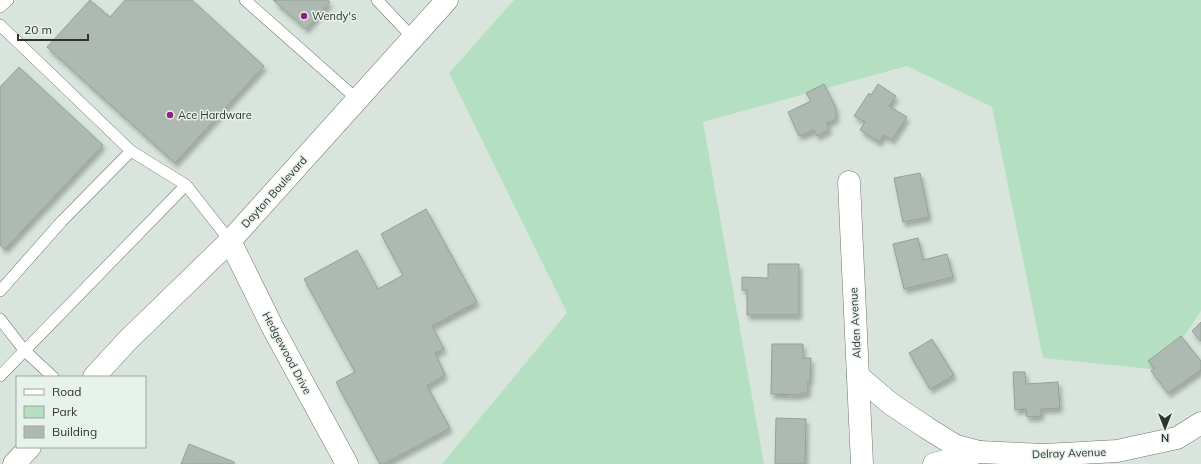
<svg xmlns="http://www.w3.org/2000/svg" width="1201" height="464" font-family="Mulish,sans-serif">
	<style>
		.green { fill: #b4e0c1 }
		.building { fill: #aeb9b1; stroke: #959f97; filter: url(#shadow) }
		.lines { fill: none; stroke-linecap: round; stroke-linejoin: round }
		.lane-casing { stroke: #6d7770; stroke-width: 12 }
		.street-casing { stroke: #6d7770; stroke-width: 23 }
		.secondary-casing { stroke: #6d7770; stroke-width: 23 }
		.lane { stroke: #fff; stroke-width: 11 }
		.street { stroke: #fff; stroke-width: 22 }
		.secondary { stroke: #fff; stroke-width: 22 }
		.poi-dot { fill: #901f81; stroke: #e7f2ea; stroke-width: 1.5 }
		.labels { text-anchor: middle; stroke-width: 3; stroke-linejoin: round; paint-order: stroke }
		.poi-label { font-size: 11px; fill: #2f3330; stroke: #e7f2ea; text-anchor: start }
		.street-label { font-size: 11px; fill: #2f3330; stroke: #e7f2ea }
	</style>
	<defs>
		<filter id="shadow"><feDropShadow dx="2.5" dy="4.5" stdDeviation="2" flood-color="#0004"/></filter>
	</defs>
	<rect width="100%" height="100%" fill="#d9e5dc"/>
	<path class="green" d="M 514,0 L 1201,0 L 1201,311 L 1161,370 L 1043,358 L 992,107 L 907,66 L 703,122 L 764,464 L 442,464 L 567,313 L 449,73 Z"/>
	<g class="building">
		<path d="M 90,0 L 110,17 L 125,0 L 192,0 L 264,66 L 175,163 L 47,47 Z"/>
		<path d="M 273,0 L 328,0 L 330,2 L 306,29 Z"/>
		<path d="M 19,67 L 103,145 L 5,249 L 0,245 L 0,87 Z"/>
		<path d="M 824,84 L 836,108 L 836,119 L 827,123 L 829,130 L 817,136 L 814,130 L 799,136 L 788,112 L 811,101 L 806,93 Z"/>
		<path d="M 878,84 L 896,96 L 889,106 L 907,117 L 892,140 L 884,135 L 879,142 L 860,130 L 865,122 L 854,116 L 869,93 L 871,95 Z"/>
		<path d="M 920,173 L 929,217 L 903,222 L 894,178 Z"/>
		<path d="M 426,209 L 477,302 L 432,326 L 444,349 L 435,353 L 445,375 L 427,386 L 450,428 L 384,464 L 380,464 L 336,382 L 355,372 L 304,279 L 357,250 L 378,289 L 403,275 L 381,234 Z"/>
		<path d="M 918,238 L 923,260 L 947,254 L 953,277 L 904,289 L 893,244 Z"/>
		<path d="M 768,264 L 799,264 L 799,315 L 747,315 L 747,290 L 742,290 L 742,277 L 768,278 Z"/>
		<path d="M 1201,322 L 1201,341 L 1192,331 Z"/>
		<path d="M 1181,336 L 1201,361 L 1201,370 L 1168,393 L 1151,371 L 1155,368 L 1148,361 Z"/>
		<path d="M 932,339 L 954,375 L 930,389 L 909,353 Z"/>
		<path d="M 772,344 L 803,344 L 803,358 L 811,358 L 810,381 L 808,381 L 808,393 L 801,393 L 801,395 L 771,394 Z"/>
		<path d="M 1013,372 L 1025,372 L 1026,384 L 1058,382 L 1060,408 L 1041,409 L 1041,416 L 1027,417 L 1026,409 L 1015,410 Z"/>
		<path d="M 776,418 L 806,419 L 805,464 L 775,464 Z"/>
		<path d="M 189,444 L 234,462 L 234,464 L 181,464 Z"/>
	</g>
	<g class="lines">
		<defs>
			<g id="lane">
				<path d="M 245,0 L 358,100"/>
				<path d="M 377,0 L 413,38"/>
				<path d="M 0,7 L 8,0"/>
				<path d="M 0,25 L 131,151 L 186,185 L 230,241"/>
				<path d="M 0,291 L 62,221 L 131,151"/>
				<path d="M 0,319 L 24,350 L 53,377"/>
				<path d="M 0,376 L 186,185"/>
			</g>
			<g id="street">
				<path d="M 849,182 L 862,464"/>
				<path d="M 230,241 L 273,328 L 347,464"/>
				<path d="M 858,376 L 891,404 L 927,428 L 956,446 L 979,452"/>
				<path d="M 934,464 L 979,452 L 1045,455 L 1117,451 L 1177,438 L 1201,423"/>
			</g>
			<g id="secondary">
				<path d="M 94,377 L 127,341 L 230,241 L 447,0"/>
				<path d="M 14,464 L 30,447"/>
			</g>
		</defs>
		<use href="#lane" class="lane-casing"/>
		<use href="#street" class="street-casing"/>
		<use href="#secondary" class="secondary-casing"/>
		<use href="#lane" class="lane"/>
		<use href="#street" class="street"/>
		<use href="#secondary" class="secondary"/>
	</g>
	<g class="poi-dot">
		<circle cx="304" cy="16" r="4"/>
		<circle cx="170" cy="115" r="4"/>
	</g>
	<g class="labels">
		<g class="poi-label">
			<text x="312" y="20">Wendy's</text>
			<text x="178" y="119">Ace Hardware</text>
		</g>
		<g class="street-label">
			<text transform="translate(274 192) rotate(-48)" y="4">Dayton Boulevard</text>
			<text transform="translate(855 323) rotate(-93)" y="4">Alden Avenue</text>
			<text transform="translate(287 353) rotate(62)" y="4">Hedgewood Drive</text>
			<text transform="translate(1069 453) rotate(-2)" y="4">Delray Avenue</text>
		</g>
	</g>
	<rect x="16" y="376" width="130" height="72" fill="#e7f2ea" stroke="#9da6a0"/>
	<rect x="24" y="389" width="20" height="6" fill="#ffffff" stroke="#9da6a0"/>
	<text x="52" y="396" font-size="12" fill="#2f3330">Road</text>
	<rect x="24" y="406" width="20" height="12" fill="#b4e0c1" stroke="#9da6a0"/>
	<text x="52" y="416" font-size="12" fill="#2f3330">Park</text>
	<rect x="24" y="426" width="20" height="12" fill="#aeb9b1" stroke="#9da6a0"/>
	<text x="52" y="436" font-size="12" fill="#2f3330">Building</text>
	<g transform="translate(1165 428) rotate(180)" stroke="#e7f2ea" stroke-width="3" paint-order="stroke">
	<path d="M0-3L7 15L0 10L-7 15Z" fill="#2f3330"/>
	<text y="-6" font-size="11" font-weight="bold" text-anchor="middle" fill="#2f3330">N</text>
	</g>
	<path d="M18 34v6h70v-6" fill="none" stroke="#2f3330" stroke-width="2"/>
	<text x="24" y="34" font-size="12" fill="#2f3330" stroke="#e7f2ea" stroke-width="3" paint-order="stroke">20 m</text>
</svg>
